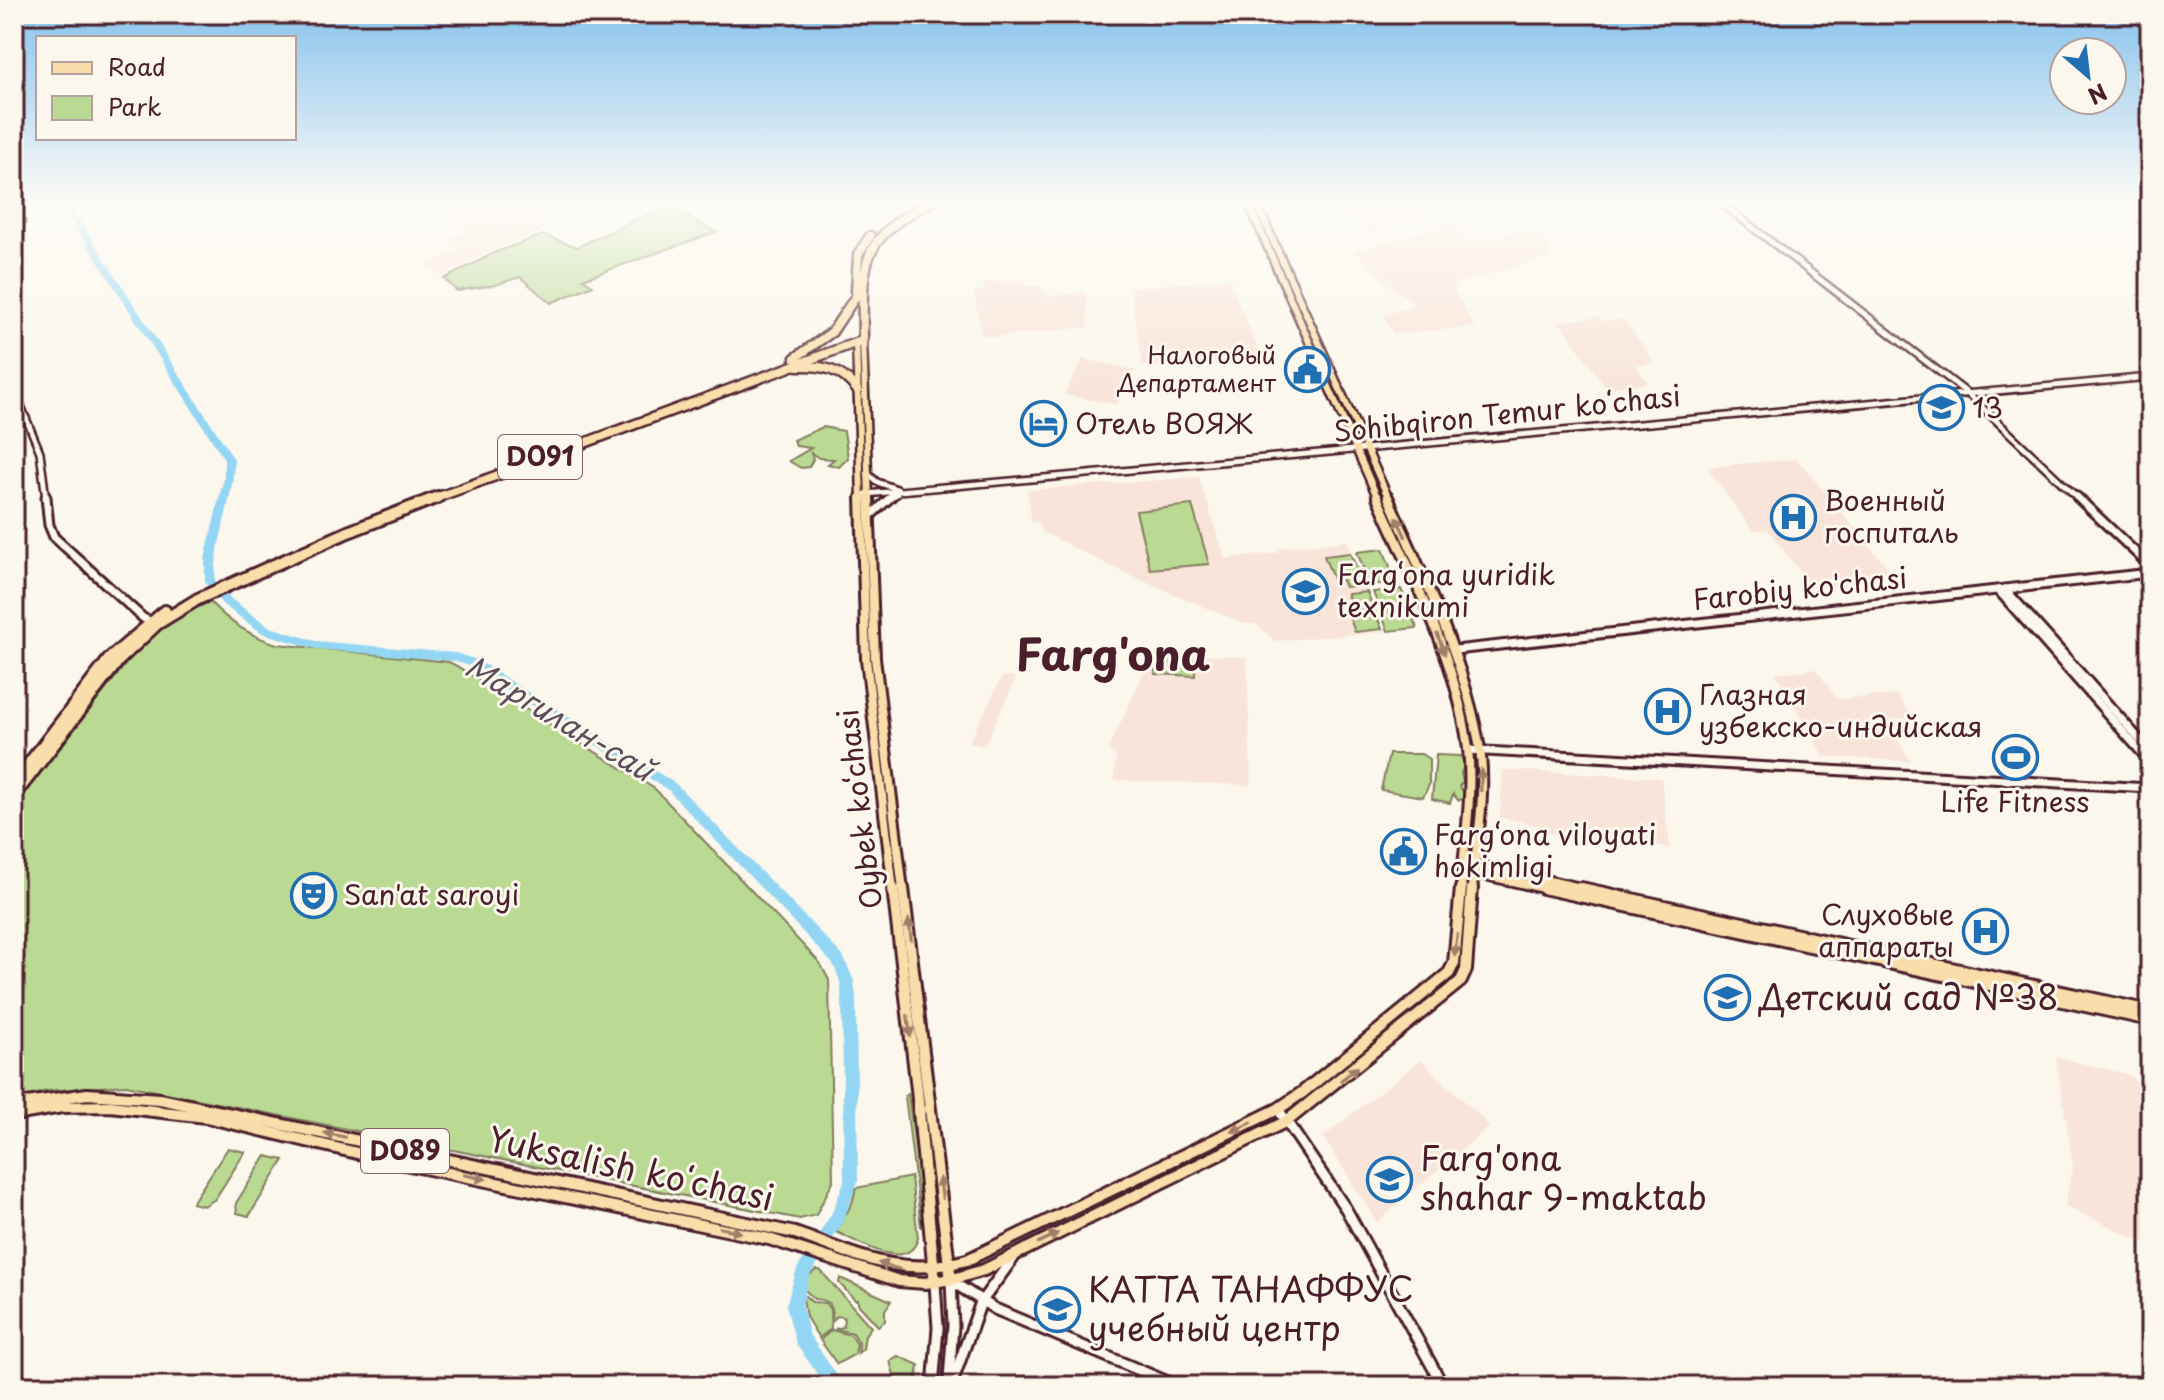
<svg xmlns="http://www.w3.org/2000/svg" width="2164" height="1400" font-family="'Playpen Sans',sans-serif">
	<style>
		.built { fill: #f8e4d8 }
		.green { fill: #bad992; stroke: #827c5e; stroke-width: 2 }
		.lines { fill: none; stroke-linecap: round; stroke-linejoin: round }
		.river { fill: #93d6f4; fill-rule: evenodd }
		.secondary-far2-casing { stroke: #4a1f2b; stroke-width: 10 }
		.secondary-far1-casing { stroke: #4a1f2b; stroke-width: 13 }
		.secondary-casing { stroke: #4a1f2b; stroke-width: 15 }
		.primary-far2-casing { stroke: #4a1f2b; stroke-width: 11 }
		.primary-far1-casing { stroke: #4a1f2b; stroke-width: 14 }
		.primary-casing { stroke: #4a1f2b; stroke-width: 16 }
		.highway-far1-casing { stroke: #4a1f2b; stroke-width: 13 }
		.highway-casing { stroke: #4a1f2b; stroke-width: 16 }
		.secondary-far2 { stroke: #fbf7ec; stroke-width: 5 }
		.secondary-far1 { stroke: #fbf7ec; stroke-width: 7 }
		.secondary { stroke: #fbf7ec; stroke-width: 9 }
		.primary-far2 { stroke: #f9deab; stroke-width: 6 }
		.primary-far1 { stroke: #f9deab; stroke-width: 8 }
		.primary { stroke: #f9deab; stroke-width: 10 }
		.highway-far1 { stroke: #f9deab; stroke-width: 8 }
		.highway { stroke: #f9deab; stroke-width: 10 }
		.oneway { fill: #a27e6b }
		.labels { text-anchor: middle; stroke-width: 6; stroke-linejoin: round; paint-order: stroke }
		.far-poi-label { font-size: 24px; fill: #4a1f2b; stroke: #fbf7ec; text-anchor: end }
		.shield { fill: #fbf7ec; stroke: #7f6065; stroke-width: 2 }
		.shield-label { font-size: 26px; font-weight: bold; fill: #4a1f2b }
		.poi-label { font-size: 28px; fill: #4a1f2b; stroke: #fbf7ec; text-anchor: start }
		.street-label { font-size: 28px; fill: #4a1f2b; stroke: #fbf7ec }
		.water-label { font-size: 30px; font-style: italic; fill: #5c4d5d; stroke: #fbf7ec }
		.near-poi-label { font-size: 34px; fill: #4a1f2b; stroke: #fbf7ec; text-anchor: start }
		.near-street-label { font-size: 34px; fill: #4a1f2b; stroke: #fbf7ec }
		.town-label { font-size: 44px; font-weight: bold; fill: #4a1f2b; stroke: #fbf7ec }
	</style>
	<rect width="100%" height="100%" fill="#fbf7ec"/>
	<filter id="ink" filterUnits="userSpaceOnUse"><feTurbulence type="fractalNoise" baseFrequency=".0125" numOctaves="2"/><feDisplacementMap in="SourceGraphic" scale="16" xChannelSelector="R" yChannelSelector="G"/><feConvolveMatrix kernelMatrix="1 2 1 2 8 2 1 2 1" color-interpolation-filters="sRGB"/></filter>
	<g filter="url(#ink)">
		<g class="built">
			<path d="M 473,200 L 537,201 L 544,215 L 544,228 L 541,232 L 491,251 L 441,276 L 425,266 L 459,248 L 442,241 L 465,232 L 445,210 Z"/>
			<path d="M 1349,200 L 1390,200 L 1424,218 L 1366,234 L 1347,210 Z"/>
			<path d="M 1517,200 L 1618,200 L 1623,204 L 1573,211 L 1530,205 Z"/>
			<path d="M 1450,223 L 1473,242 L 1520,230 L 1545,239 L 1551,257 L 1455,284 L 1454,290 L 1475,327 L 1393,334 L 1383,316 L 1415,303 L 1392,287 L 1354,251 Z"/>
			<path d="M 1229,279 L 1261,356 L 1273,355 L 1274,362 L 1239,362 L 1238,359 L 1143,366 L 1130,288 Z"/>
			<path d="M 1025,280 L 1026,286 L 1041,286 L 1048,297 L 1086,292 L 1088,327 L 993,337 L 981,334 L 974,292 L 984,291 L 983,283 Z"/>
			<path d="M 1599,317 L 1602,321 L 1624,319 L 1655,363 L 1635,365 L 1649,383 L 1606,388 L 1559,321 Z"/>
			<path d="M 1083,359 L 1135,370 L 1117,404 L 1064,395 Z"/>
			<path d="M 1797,459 L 1895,577 L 1812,588 L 1768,529 L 1753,531 L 1707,467 Z"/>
			<path d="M 1199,477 L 1225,559 L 1278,553 L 1277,548 L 1347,541 L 1383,632 L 1275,641 L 1256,624 L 1245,624 L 1124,573 L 1043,532 L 1038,522 L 1032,522 L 1027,490 Z"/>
			<path d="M 1154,652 L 1247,657 L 1251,785 L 1114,780 L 1116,756 L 1108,749 Z"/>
			<path d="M 1816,669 L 1837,699 L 1897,695 L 1913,718 L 1890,719 L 1897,730 L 1892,731 L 1911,761 L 1824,757 L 1775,673 Z"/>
			<path d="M 1009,676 L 1016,678 L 1014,683 L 984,746 L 969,742 L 1002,677 Z"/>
			<path d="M 1503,770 L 1661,778 L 1670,848 L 1623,841 L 1622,848 L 1604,845 L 1548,833 L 1547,828 L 1500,817 Z"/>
			<path d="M 2056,1057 L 2130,1075 L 2140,1086 L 2150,1090 L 2150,1245 L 2065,1206 L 2073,1164 Z"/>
			<path d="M 1421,1060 L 1490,1126 L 1377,1222 L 1323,1137 Z"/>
		</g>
		<g class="green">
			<path d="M 670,207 L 716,232 L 583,279 L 593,285 L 551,303 L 520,277 L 495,285 L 457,291 L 444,279 L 496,252 L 543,235 L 577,247 L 651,213 Z"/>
			<path d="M 823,427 L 844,431 L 848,458 L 839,467 L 828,464 L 834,459 L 819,458 L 811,453 L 813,459 L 809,467 L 801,468 L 789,461 L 811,448 L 796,446 L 793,440 Z"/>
			<path d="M 1192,505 L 1209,564 L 1150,569 L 1136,511 Z"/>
			<path d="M 1383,549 L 1396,582 L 1370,585 L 1357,552 Z"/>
			<path d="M 1350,553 L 1364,585 L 1345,587 L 1342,580 L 1334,581 L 1324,556 Z"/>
			<path d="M 1401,589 L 1417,628 L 1388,631 L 1373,592 Z"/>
			<path d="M 1367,592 L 1382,629 L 1355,632 L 1344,603 L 1350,602 L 1347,594 Z"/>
			<path d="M 210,602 C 230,623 250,636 277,644 L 449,662 L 457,666 L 655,789 L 820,963 L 829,980 L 833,1181 L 816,1215 L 800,1219 L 126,1085 L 47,1091 L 14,1100 L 14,806 L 129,660 L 158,631 L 182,614 Z"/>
			<path d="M 1155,658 L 1195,660 L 1195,676 L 1155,674 Z"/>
			<path d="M 1389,754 L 1421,754 L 1429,759 L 1429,785 L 1423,797 L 1381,790 Z"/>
			<path d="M 1436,755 L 1460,756 L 1465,764 L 1461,773 L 1463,782 L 1459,786 L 1465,794 L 1464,799 L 1458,800 L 1453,794 L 1450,803 L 1432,799 Z"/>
			<path d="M 908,1094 L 926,1225 L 921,1227 L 905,1096 Z"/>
			<path d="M 228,1148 L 245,1152 L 215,1199 L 204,1206 L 192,1203 Z"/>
			<path d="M 266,1156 L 284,1160 L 249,1216 L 237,1213 L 236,1203 Z"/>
			<path d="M 911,1177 L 918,1238 C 908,1274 858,1241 836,1232 L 852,1203 L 856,1188 Z"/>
			<path d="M 816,1270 L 820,1270 L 871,1327 L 865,1335 L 863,1349 L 858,1353 L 859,1343 L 853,1333 L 835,1329 L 843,1327 L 844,1317 L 837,1316 L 832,1322 C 833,1307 831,1299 814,1299 L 803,1288 L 808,1276 Z"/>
			<path d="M 840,1278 L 891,1301 L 885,1310 L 885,1321 L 878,1326 L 858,1304 L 858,1300 L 855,1300 L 839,1283 Z"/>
			<path d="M 802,1293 L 812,1302 L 825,1303 L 830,1309 L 831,1329 L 819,1338 L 806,1317 Z"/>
			<path d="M 832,1330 L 851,1335 L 857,1344 L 855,1354 L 837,1364 L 820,1340 Z"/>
			<path d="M 898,1356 L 919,1365 L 916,1386 L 897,1386 L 890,1361 Z"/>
		</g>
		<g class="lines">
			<path class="river" d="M 51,200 L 59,200 L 73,210 L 234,459 C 234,501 215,539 215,581 L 231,599 L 270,627 L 316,641 L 455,653 L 477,660 L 676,784 L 843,956 L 854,981 L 856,998 L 858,1181 L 843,1222 L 809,1277 L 802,1305 L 809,1334 L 844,1386 L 826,1386 L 796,1344 L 786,1305 L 797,1269 L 832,1213 L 844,1181 L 842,998 L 840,981 L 833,964 L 668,790 L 469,666 L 455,661 L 316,649 L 262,633 L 223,605 L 205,582 L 205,559 L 224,477 L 224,459 L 67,213 Z"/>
			<defs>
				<g id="secondary-far2">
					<path d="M 1717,200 L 1967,393 L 2079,499"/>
					<path d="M 14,389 L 40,452 L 46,499"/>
					<path d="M 867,473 L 877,482 L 897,489"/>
					<path d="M 866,494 C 1294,457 1722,416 2150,377"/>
					<path d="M 887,499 L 897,494"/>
				</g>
				<g id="secondary-far1">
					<path d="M 46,497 L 49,525 L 54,537 L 143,618 L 155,624"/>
					<path d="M 2077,497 L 2150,566"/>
					<path d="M 870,516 L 891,497"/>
					<path d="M 2005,589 L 2150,751"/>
					<path d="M 1998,590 L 2150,762"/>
					<path d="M 1455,650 L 2150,573"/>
					<path d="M 1468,750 L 2150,788"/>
				</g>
				<g id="secondary">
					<path d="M 1278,1109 L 1346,1209 L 1443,1386"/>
					<path d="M 951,1281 L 995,1309 L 1177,1386"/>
					<path d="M 949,1379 L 953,1326 L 951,1281"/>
					<path d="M 933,1386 L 938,1328 L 935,1284"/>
					<path d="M 951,1386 L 981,1302 L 1014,1257"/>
				</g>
				<g id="primary-far2">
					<path d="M 1247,200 L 1378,499"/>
					<path d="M 1255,200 L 1389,499"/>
					<path d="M 863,340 L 869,499"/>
					<path d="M 856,342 L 861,499"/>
				</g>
				<g id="primary-far1">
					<path d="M 861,497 L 866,659 L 893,890"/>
					<path d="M 869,497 L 875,658 L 903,890"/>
					<path d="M 1377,497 C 1413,578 1457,660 1468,749 C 1473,795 1464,844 1461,890"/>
					<path d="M 1388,497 C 1424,579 1465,660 1480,749 C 1487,794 1476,845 1472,890"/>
					<path d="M 1477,865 L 1590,890"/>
					<path d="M 1476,873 L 1552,890"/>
				</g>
				<g id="primary">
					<path d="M 893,888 L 917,1089 L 935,1284"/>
					<path d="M 903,888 L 951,1281"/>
					<path d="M 1543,888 L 2150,1020"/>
					<path d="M 1581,888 L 2150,1011"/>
					<path d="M 14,1105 L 87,1094 L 160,1099 L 795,1233 C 858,1255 899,1278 967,1260 L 1278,1109 L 1303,1092 L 1449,973 L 1454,963 L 1461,888"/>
					<path d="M 14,1115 L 62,1107 L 110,1106 L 206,1117 L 395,1162 L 769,1239 L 899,1281 L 925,1283 L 953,1279 L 984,1270 L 1287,1121 L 1461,981 L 1466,970 L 1472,888"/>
				</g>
				<g id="highway-far1">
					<path d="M 856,291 L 858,255 L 870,236"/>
					<path d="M 795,358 L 832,332 L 856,296"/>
					<path d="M 798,366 C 823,365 841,369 857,390"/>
					<path d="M 433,499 L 863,340 C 862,260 859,238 935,200"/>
				</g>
				<g id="highway">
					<path d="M 14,783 L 110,658 L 165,611"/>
					<path d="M 14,796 L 119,660 L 157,624 L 198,599 L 348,532 L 438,497"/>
				</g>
			</defs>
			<use href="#secondary-far2" class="secondary-far2-casing"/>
			<use href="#secondary-far1" class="secondary-far1-casing"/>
			<use href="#secondary" class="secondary-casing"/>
			<use href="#primary-far2" class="primary-far2-casing"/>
			<use href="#primary-far1" class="primary-far1-casing"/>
			<use href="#primary" class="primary-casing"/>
			<use href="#highway-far1" class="highway-far1-casing"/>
			<use href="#highway" class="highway-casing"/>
			<use href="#secondary-far2" class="secondary-far2"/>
			<use href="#secondary-far1" class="secondary-far1"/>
			<use href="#secondary" class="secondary"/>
			<use href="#primary-far2" class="primary-far2"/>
			<use href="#primary-far1" class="primary-far1"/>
			<use href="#primary" class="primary"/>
			<use href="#highway-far1" class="highway-far1"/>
			<use href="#highway" class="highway"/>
		</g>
		<defs><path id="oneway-solid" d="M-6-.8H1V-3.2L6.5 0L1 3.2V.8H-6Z" transform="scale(2)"/></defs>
		<g class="oneway">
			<use href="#oneway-solid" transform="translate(1401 527) rotate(-115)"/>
			<use href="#oneway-solid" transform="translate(1441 644) rotate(69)"/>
			<use href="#oneway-solid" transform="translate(1481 780) rotate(-89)"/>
			<use href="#oneway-solid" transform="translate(910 930) rotate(-97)"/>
			<use href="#oneway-solid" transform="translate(1456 945) rotate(97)"/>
			<use href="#oneway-solid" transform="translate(909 1026) rotate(83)"/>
			<use href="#oneway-solid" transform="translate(1349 1074) rotate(-39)"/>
			<use href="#oneway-solid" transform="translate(1242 1127) rotate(154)"/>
			<use href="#oneway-solid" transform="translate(335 1135) rotate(-168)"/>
			<use href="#oneway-solid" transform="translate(475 1177) rotate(11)"/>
			<use href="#oneway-solid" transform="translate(941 1188) rotate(-97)"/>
			<use href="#oneway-solid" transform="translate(730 1230) rotate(12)"/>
			<use href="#oneway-solid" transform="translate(1048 1238) rotate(-26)"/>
			<use href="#oneway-solid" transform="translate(889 1266) rotate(-163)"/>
		</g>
	</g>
	<linearGradient id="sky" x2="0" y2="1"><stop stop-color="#86c2ed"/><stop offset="0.51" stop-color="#fdfbf6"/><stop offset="1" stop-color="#fdfbf6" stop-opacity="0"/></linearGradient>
	<rect width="2164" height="396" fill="url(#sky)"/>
	<defs>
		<symbol id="civic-ring" viewBox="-11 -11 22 22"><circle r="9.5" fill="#fbf7ec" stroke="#1f6fb2" stroke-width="1.5"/><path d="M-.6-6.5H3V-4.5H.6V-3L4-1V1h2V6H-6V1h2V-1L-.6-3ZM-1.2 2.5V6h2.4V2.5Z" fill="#1f6fb2"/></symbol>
		<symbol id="school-ring" viewBox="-11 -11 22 22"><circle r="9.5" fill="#fbf7ec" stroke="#1f6fb2" stroke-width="1.5"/><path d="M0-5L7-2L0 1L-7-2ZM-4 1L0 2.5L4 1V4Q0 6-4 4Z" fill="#1f6fb2"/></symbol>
		<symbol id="hotel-ring" viewBox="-11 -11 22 22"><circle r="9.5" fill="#fbf7ec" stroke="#1f6fb2" stroke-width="1.5"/><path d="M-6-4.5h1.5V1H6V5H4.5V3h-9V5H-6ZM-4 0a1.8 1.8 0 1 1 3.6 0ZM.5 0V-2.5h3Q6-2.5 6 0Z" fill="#1f6fb2"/></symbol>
		<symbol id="hospital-ring" viewBox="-11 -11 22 22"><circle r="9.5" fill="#fbf7ec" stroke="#1f6fb2" stroke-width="1.5"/><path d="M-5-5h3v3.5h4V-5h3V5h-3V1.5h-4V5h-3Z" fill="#1f6fb2"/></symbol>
		<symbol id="university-ring" viewBox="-11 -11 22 22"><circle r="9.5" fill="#fbf7ec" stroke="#1f6fb2" stroke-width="1.5"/><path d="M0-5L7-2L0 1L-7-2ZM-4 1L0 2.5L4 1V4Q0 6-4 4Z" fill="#1f6fb2"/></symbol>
		<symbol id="stadium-ring" viewBox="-11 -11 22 22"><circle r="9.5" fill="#fbf7ec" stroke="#1f6fb2" stroke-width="1.5"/><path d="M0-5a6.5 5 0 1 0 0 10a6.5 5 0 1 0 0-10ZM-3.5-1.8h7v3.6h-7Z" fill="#1f6fb2"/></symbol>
		<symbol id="theatre-ring" viewBox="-11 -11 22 22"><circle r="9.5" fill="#fbf7ec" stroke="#1f6fb2" stroke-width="1.5"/><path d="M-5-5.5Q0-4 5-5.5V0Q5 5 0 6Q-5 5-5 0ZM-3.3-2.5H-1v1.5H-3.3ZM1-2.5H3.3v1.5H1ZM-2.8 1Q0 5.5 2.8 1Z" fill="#1f6fb2"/></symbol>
	</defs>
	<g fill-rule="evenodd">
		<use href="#civic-ring" x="1282" y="344" width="51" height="51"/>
		<use href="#school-ring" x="1916" y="382" width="51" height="51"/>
		<use href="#hotel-ring" x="1018" y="398" width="51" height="51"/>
		<use href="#hospital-ring" x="1768" y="492" width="51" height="51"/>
		<use href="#university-ring" x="1280" y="566" width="51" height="51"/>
		<use href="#hospital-ring" x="1642" y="686" width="51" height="51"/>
		<use href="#stadium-ring" x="1990" y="732" width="51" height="51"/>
		<use href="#civic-ring" x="1378" y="826" width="51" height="51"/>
		<use href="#theatre-ring" x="288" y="870" width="51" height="51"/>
		<use href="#hospital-ring" x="1960" y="906" width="51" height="51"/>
		<use href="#school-ring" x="1702" y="972" width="51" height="51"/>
		<use href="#school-ring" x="1364" y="1154" width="51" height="51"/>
		<use href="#school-ring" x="1032" y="1284" width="51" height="51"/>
	</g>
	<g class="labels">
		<g class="far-poi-label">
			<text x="1276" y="364">Налоговый<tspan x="1276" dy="28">Департамент</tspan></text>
		</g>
		<g class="shield">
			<rect x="498" y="435" width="84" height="44" rx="6"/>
			<rect x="361" y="1129" width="88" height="44" rx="6"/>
		</g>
		<g class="shield-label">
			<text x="540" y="466">D091</text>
			<text x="405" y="1160">D089</text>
		</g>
		<g class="poi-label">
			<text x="1972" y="418">13</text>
			<text x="1075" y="434">Отель ВОЯЖ</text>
			<text x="1824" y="511">Военный<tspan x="1824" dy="32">госпиталь</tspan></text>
			<text x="1337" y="585">Farg‘ona yuridik<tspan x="1337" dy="32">texnikumi</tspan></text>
			<text x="1699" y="705">Глазная<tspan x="1699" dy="32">узбекско-индийская</tspan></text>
			<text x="2015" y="812" text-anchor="middle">Life Fitness</text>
			<text x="1434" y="845">Farg‘ona viloyati<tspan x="1434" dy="32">hokimligi</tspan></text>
			<text x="344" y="905">San'at saroyi</text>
			<text x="1954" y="925" text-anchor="end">Слуховые<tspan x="1954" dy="32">аппараты</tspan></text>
		</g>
		<g class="street-label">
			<text transform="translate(1507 414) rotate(-6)" y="10">Sohibqiron Temur koʻchasi</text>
			<text transform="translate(1800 589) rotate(-6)" y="10">Farobiy ko'chasi</text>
			<text transform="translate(860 809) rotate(-97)" y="10">Oybek ko‘chasi</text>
		</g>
		<g class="water-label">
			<text transform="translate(559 719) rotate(31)" y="10">Маргилан-сай</text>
		</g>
		<g class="near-poi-label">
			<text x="1759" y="1010">Детский сад №38</text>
			<text x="1420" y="1171">Farg'ona<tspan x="1420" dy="39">shahar 9-maktab</tspan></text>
			<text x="1088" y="1302">КАТТА ТАНАФФУС<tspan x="1088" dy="39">учебный центр</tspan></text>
		</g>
		<g class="near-street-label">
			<text transform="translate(631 1169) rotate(12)" y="12">Yuksalish koʻchasi</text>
		</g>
		<g class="town-label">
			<text x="1113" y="671">Farg'ona</text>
		</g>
	</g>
	<rect width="2164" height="1400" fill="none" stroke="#fbf7ec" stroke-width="48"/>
	<rect x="24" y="24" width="2116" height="1352" fill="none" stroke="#4a1f2b" stroke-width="3" filter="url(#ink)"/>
	<rect x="36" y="36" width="260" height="104" fill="#fbf7ec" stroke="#b4a19f" stroke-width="2"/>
	<rect x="52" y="62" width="40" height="12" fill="#f9deab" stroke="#b4a19f" stroke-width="2"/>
	<text x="108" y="76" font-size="24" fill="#4a1f2b">Road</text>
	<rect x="52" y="96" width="40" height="24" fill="#bad992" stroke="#b4a19f" stroke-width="2"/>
	<text x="108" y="116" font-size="24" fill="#4a1f2b">Park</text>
	<g transform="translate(2088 76) rotate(152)"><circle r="38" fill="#fbf7ec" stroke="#b4a19f" stroke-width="2"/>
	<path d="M0-6L14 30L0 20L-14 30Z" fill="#1f6fb2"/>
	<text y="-12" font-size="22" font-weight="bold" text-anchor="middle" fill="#4a1f2b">N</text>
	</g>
</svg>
